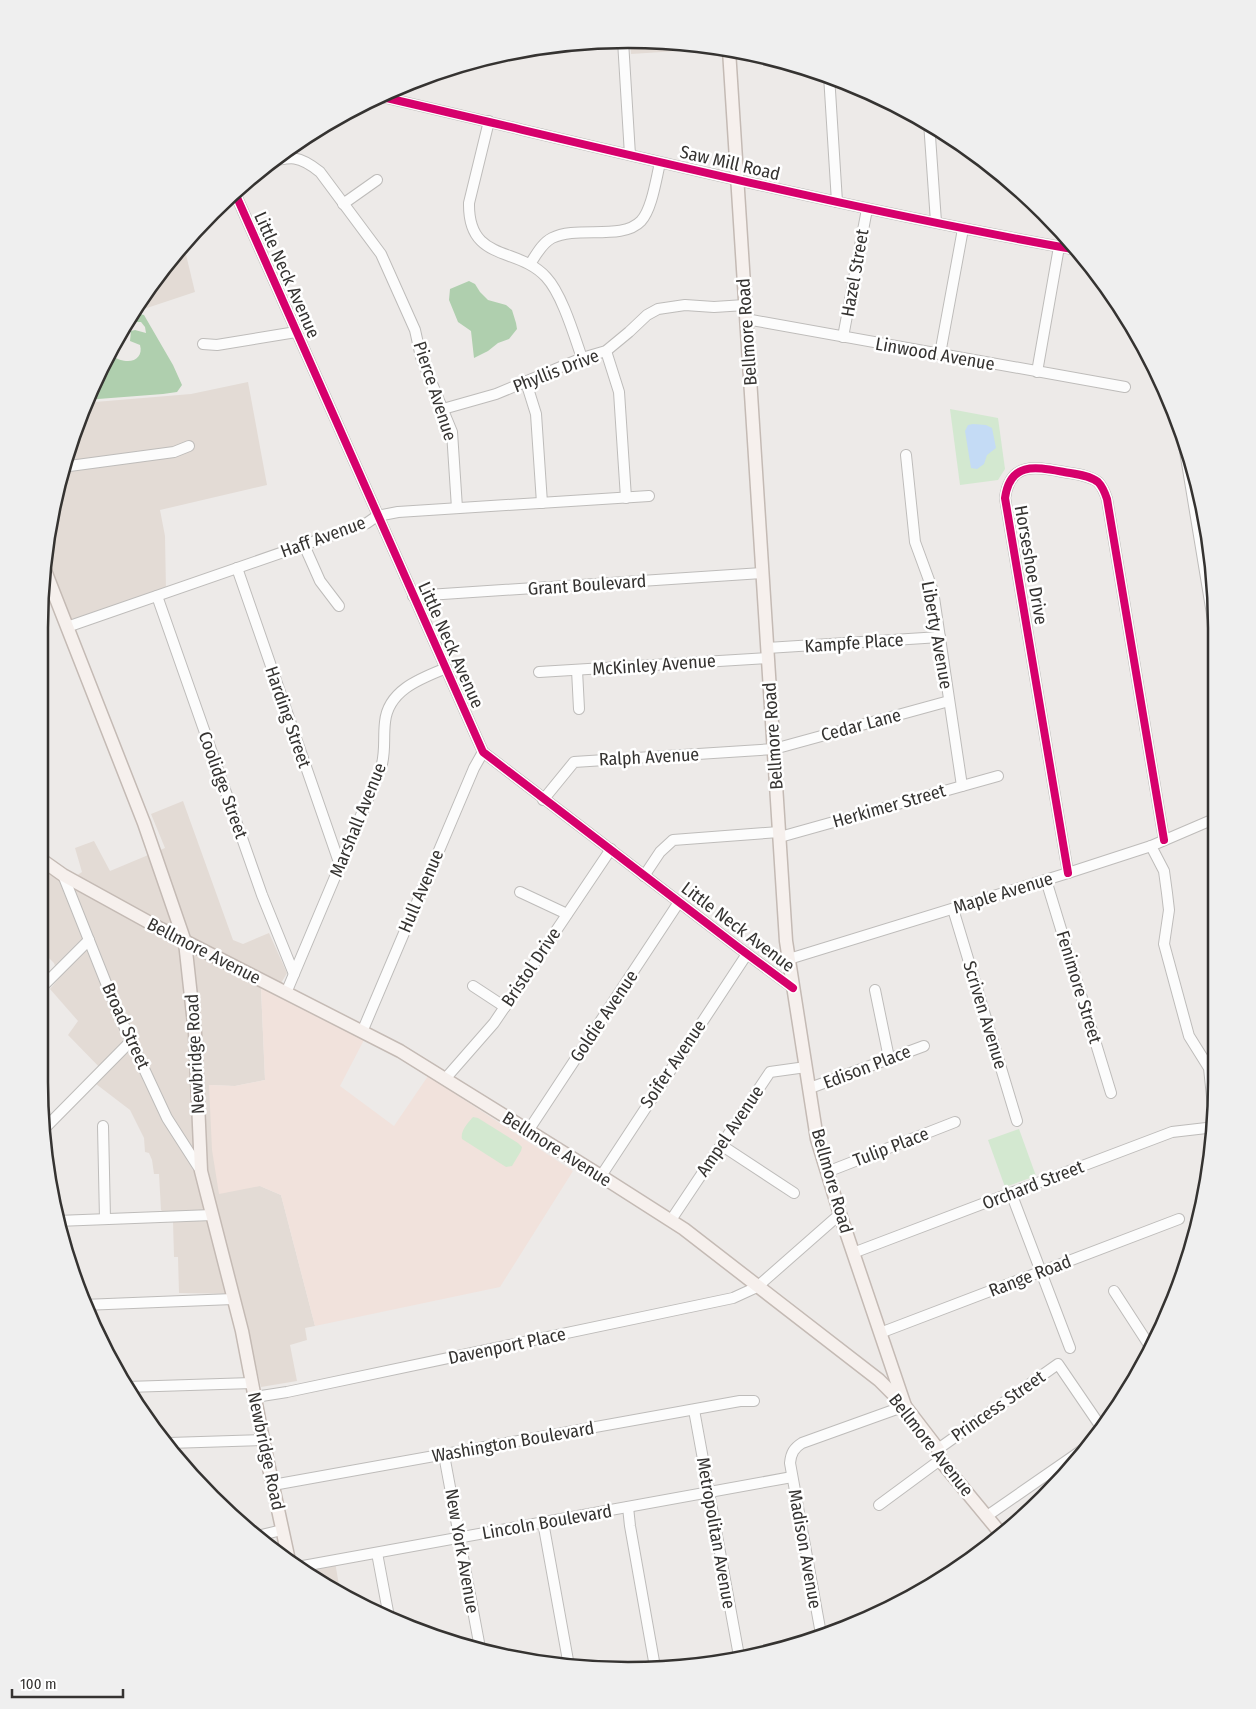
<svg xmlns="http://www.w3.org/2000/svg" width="1256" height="1709" font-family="'Fira Sans Condensed',sans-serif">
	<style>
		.built { fill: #e3dbd5 }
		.education { fill: #f1e2dc }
		.green { fill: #d3e8d0 }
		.forest { fill: #afcfae }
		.water { fill: #c4dbf5 }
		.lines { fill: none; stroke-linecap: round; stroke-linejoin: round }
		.minor-casing { stroke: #bebcba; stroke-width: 12 }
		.major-casing { stroke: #c4bab4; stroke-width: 15 }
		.minor { stroke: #fcfcfc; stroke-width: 10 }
		.major { stroke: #f6f0ed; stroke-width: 12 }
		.cycleway-casing { stroke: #fff; stroke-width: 11 }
		.cycleway { stroke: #d6006c; stroke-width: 8 }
		.labels { text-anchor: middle; stroke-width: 5; stroke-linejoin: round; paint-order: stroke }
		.street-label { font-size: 18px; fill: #353331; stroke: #fff }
		.rim { fill: none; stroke: #353331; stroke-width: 2.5 }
	</style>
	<rect width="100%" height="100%" fill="#edeae8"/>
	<g class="built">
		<path d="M 630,41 L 705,44 L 724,48 L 631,54 Z"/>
		<path d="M 183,242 L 195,292 L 132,313 L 138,301 Z"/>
		<path d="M 248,382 L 267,485 L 160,510 L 165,536 L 166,591 L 68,625 L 44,565 L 59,476 L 83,403 L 191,394 Z"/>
		<path d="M 183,801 L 233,940 L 243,944 L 269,933 L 287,973 L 274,995 L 261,989 L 265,1080 L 235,1086 L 209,1085 L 260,1186 L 281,1195 L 315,1326 L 305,1328 L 307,1340 L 290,1345 L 297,1381 L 261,1387 L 238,1294 L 179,1293 L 178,1257 L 174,1257 L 173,1221 L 161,1210 L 159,1174 L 154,1174 L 152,1160 L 149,1153 L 145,1152 L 144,1138 L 130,1110 L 96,1084 L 105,1073 L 68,1035 L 78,1021 L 50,989 L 59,978 L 54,963 L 39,948 L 39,859 L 70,880 L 82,872 L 75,848 L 94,841 L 110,871 L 165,848 L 151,814 Z"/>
		<path d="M 335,1562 L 340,1591 L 304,1567 Z"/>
	</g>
	<path class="education" d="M 261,988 L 364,1040 L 340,1086 L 394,1126 L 428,1076 L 573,1171 L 500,1287 L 315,1326 L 281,1195 L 260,1186 L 219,1194 L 212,1150 L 209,1085 L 235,1086 L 265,1080 Z"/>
	<g class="green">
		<path d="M 950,409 L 998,418 L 1005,469 L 998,480 L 960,485 Z"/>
		<path d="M 473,1117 L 478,1118 L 518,1143 L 522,1147 L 521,1151 L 512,1166 L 506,1167 L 462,1139 C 460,1131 468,1123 473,1117 Z"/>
		<path d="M 1019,1129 L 1036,1176 L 1005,1187 L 988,1140 Z"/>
	</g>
	<g class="forest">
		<path d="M 469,281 L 475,284 L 480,292 L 488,300 L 506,305 L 512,310 L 516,323 L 517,329 L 509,339 L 498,343 L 488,351 L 474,358 L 471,331 L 458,322 L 449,300 L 450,289 Z"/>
		<path d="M 140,314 L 144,315 L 173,365 L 182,385 L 177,392 L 163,394 L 85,400 L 109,355 C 114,357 121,361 126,361 C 136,362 143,355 140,345 L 130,341 L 131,331 L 135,330 L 146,333 L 145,327 L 141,322 L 135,322 L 125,325 L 130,315 Z"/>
	</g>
	<path class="water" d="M 973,424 L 986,425 L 992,428 L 996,448 L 987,455 L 984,464 L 977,469 L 971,468 L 965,431 L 968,425 Z"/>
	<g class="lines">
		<defs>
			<g id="minor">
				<path d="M 623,41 L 630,155"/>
				<path d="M 829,75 L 837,202"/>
				<path d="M 378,96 C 611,150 842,208 1078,250"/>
				<path d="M 489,121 L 469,203 C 468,263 518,246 546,277 C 562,294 574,335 582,358"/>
				<path d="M 929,122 L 936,222"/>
				<path d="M 266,163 C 291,156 299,155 320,172 L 381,254 L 415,330 L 421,357 L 452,432 L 457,508"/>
				<path d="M 235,193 L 483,752 L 739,948 L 793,988"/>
				<path d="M 343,204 L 377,180"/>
				<path d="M 530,264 C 536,255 542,243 552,238 C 577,225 622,241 641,221 C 652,209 656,179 660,163"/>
				<path d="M 746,319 L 1125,387"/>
				<path d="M 843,337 L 867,209"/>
				<path d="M 203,344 L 217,345 L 296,332"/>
				<path d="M 606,351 L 619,392 L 626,498"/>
				<path d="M 940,354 L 963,229"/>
				<path d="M 1037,372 L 1059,247"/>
				<path d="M 526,382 L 536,414 L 542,503"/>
				<path d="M 443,409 L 496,394 L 582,358 L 606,351 L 629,332 L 647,315 L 658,309 L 685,305 L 714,307 L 745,305"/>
				<path d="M 1184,445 L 1213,620"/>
				<path d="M 906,455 L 915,542 L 933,591 L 962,786"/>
				<path d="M 62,467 L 174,452 L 189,446"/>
				<path d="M 304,545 L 320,581 L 339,606"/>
				<path d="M 237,568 L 340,865"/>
				<path d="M 157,596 L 262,895 L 294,974"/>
				<path d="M 413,596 L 762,573"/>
				<path d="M 67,627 L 367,523 L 377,516 L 398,512 L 649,496"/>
				<path d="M 767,648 L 940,637"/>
				<path d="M 577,670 L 579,709"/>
				<path d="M 539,672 L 768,658"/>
				<path d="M 543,800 L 574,762 L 774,749 L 949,701"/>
				<path d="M 780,837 L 998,776"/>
				<path d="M 1151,846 L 1164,871 L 1167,893 L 1169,910 L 1164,944 L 1189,1036 L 1209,1068 L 1215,1125"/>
				<path d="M 1068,873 L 1005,498 C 1010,461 1036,467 1064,472 C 1075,474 1089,475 1098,482 C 1103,487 1105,493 1107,499 L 1164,840"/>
				<path d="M 63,875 L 118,1013 L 167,1118 L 201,1171"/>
				<path d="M 644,876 L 660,852 L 673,840 L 779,832"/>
				<path d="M 1046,880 L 1111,1093"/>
				<path d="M 520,892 L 567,914"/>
				<path d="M 953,909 L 1017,1121"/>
				<path d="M 789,959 L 1068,873 L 1151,846 L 1214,819"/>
				<path d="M 473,986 L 505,1007"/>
				<path d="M 39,990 L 89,940"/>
				<path d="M 875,990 L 889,1058"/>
				<path d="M 286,993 L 381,768 C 386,751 383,739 385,722 C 388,691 419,679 444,669"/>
				<path d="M 362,1032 L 474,768 L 483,752"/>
				<path d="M 445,1079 L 494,1023 L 611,849"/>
				<path d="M 810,1088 L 924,1046"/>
				<path d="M 103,1126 L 105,1219"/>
				<path d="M 45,1128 L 131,1041"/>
				<path d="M 528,1131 L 679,902"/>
				<path d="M 721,1145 L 794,1193"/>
				<path d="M 827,1172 L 955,1122"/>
				<path d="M 601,1176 L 747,954"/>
				<path d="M 1011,1193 L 1070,1348"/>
				<path d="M 671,1220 L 770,1072 L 806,1067"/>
				<path d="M 57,1221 L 212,1215"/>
				<path d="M 853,1253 L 1172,1132 L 1215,1127"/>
				<path d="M 1114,1291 L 1151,1348"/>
				<path d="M 83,1305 L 233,1299"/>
				<path d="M 880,1333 L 1179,1219"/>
				<path d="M 127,1387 L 252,1383"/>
				<path d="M 255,1397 L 287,1392 L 733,1298 L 757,1287 L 840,1214"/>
				<path d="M 694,1410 L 739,1656"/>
				<path d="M 169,1443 L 263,1440"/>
				<path d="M 938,1449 L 1058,1364 L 1101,1427"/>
				<path d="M 444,1455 L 480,1648"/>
				<path d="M 273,1485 L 740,1401 L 754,1401"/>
				<path d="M 879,1505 L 940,1460"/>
				<path d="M 628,1507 L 630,1526 L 655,1667"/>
				<path d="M 987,1516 L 1088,1446"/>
				<path d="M 543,1522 L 569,1666"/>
				<path d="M 257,1536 L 282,1530"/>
				<path d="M 377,1553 L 389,1617"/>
				<path d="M 303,1566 L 792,1477"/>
				<path d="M 821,1634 L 790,1463 C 791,1453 794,1448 802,1443 L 905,1406"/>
			</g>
			<g id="major">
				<path d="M 729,50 L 786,941 L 817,1139 L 840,1214 L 905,1406"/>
				<path d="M 44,568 L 144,823 L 185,942 L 195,1033 L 201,1171 L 242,1331 L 263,1440 L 288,1556"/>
				<path d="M 39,858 L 63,875 L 161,929 L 400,1051 L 601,1176 L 684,1229 L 879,1380 L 905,1406 L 938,1449 L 940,1460 L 1002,1535"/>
			</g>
		</defs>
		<use href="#minor" class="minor-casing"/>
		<use href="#major" class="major-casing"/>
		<use href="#minor" class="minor"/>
		<use href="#major" class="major"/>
		<defs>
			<g id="cycleway">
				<path d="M 378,96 C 611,150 842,208 1078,250"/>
				<path d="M 235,193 L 483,752 L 739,948 L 793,988"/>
				<path d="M 1068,873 L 1005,498 C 1010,461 1036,467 1064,472 C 1075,474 1089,475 1098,482 C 1103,487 1105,493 1107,499 L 1164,840"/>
			</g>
		</defs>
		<use href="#cycleway" class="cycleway-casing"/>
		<use href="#cycleway" class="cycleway"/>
	</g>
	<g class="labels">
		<g class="street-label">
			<text transform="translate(730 163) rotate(13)" y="6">Saw Mill Road</text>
			<text transform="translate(855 273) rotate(-80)" y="6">Hazel Street</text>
			<text transform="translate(287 275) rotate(66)" y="6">Little Neck Avenue</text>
			<text transform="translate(747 332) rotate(-94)" y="6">Bellmore Road</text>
			<text transform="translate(935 354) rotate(10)" y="6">Linwood Avenue</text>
			<text transform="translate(556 371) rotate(-21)" y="6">Phyllis Drive</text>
			<text transform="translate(435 391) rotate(72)" y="6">Pierce Avenue</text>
			<text transform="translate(323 537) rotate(-20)" y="6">Haff Avenue</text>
			<text transform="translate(1031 565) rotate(80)" y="6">Horseshoe Drive</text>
			<text transform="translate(587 585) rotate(-4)" y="6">Grant Boulevard</text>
			<text transform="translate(937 635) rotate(80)" y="6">Liberty Avenue</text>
			<text transform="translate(854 643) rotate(-4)" y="6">Kampfe Place</text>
			<text transform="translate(451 645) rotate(66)" y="6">Little Neck Avenue</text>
			<text transform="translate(654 665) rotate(-4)" y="6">McKinley Avenue</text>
			<text transform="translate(288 717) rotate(71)" y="6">Harding Street</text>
			<text transform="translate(861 725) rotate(-15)" y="6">Cedar Lane</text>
			<text transform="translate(773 736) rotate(-94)" y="6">Bellmore Road</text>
			<text transform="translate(649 757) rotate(-3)" y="6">Ralph Avenue</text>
			<text transform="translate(223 785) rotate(70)" y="6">Coolidge Street</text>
			<text transform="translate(889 806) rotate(-16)" y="6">Herkimer Street</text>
			<text transform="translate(358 820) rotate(-68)" y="6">Marshall Avenue</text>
			<text transform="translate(421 891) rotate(-67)" y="6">Hull Avenue</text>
			<text transform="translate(1003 893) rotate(-17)" y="6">Maple Avenue</text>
			<text transform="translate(738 927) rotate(37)" y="6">Little Neck Avenue</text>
			<text transform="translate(204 951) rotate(27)" y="6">Bellmore Avenue</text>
			<text transform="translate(531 967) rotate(-56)" y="6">Bristol Drive</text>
			<text transform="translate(1079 987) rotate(73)" y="6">Fenimore Street</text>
			<text transform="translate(985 1015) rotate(73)" y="6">Scriven Avenue</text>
			<text transform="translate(604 1016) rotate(-56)" y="6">Goldie Avenue</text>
			<text transform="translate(126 1026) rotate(66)" y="6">Broad Street</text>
			<text transform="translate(195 1054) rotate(-93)" y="6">Newbridge Road</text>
			<text transform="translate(673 1064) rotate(-56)" y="6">Soifer Avenue</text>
			<text transform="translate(867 1067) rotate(-21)" y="6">Edison Place</text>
			<text transform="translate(730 1131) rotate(-56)" y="6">Ampel Avenue</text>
			<text transform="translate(891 1147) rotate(-21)" y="6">Tulip Place</text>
			<text transform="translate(557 1149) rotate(32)" y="6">Bellmore Avenue</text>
			<text transform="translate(832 1181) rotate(74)" y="6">Bellmore Road</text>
			<text transform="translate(1033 1185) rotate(-21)" y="6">Orchard Street</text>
			<text transform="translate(1030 1276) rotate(-21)" y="6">Range Road</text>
			<text transform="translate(507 1346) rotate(-12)" y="6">Davenport Place</text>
			<text transform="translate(998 1406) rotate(-35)" y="6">Princess Street</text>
			<text transform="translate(513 1442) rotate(-10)" y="6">Washington Boulevard</text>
			<text transform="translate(931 1445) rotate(52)" y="6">Bellmore Avenue</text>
			<text transform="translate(266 1451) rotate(78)" y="6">Newbridge Road</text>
			<text transform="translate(547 1522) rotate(-10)" y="6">Lincoln Boulevard</text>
			<text transform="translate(716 1533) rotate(80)" y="6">Metropolitan Avenue</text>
			<text transform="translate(805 1549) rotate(80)" y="6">Madison Avenue</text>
			<text transform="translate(462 1551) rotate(80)" y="6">New York Avenue</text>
		</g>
	</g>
	<path d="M0 0H1256V1709H0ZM628 48H628A580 580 0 0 1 1208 628V1082A580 580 0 0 1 628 1662H628A580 580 0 0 1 48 1082V628A580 580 0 0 1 628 48Z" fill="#efefef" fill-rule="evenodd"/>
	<path class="rim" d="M628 48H628A580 580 0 0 1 1208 628V1082A580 580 0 0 1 628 1662H628A580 580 0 0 1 48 1082V628A580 580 0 0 1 628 48Z"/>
	<path d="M12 1689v8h111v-8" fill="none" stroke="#353331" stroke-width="2.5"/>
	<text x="20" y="1689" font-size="15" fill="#353331" stroke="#ffffff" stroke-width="4" paint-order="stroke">100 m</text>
</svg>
